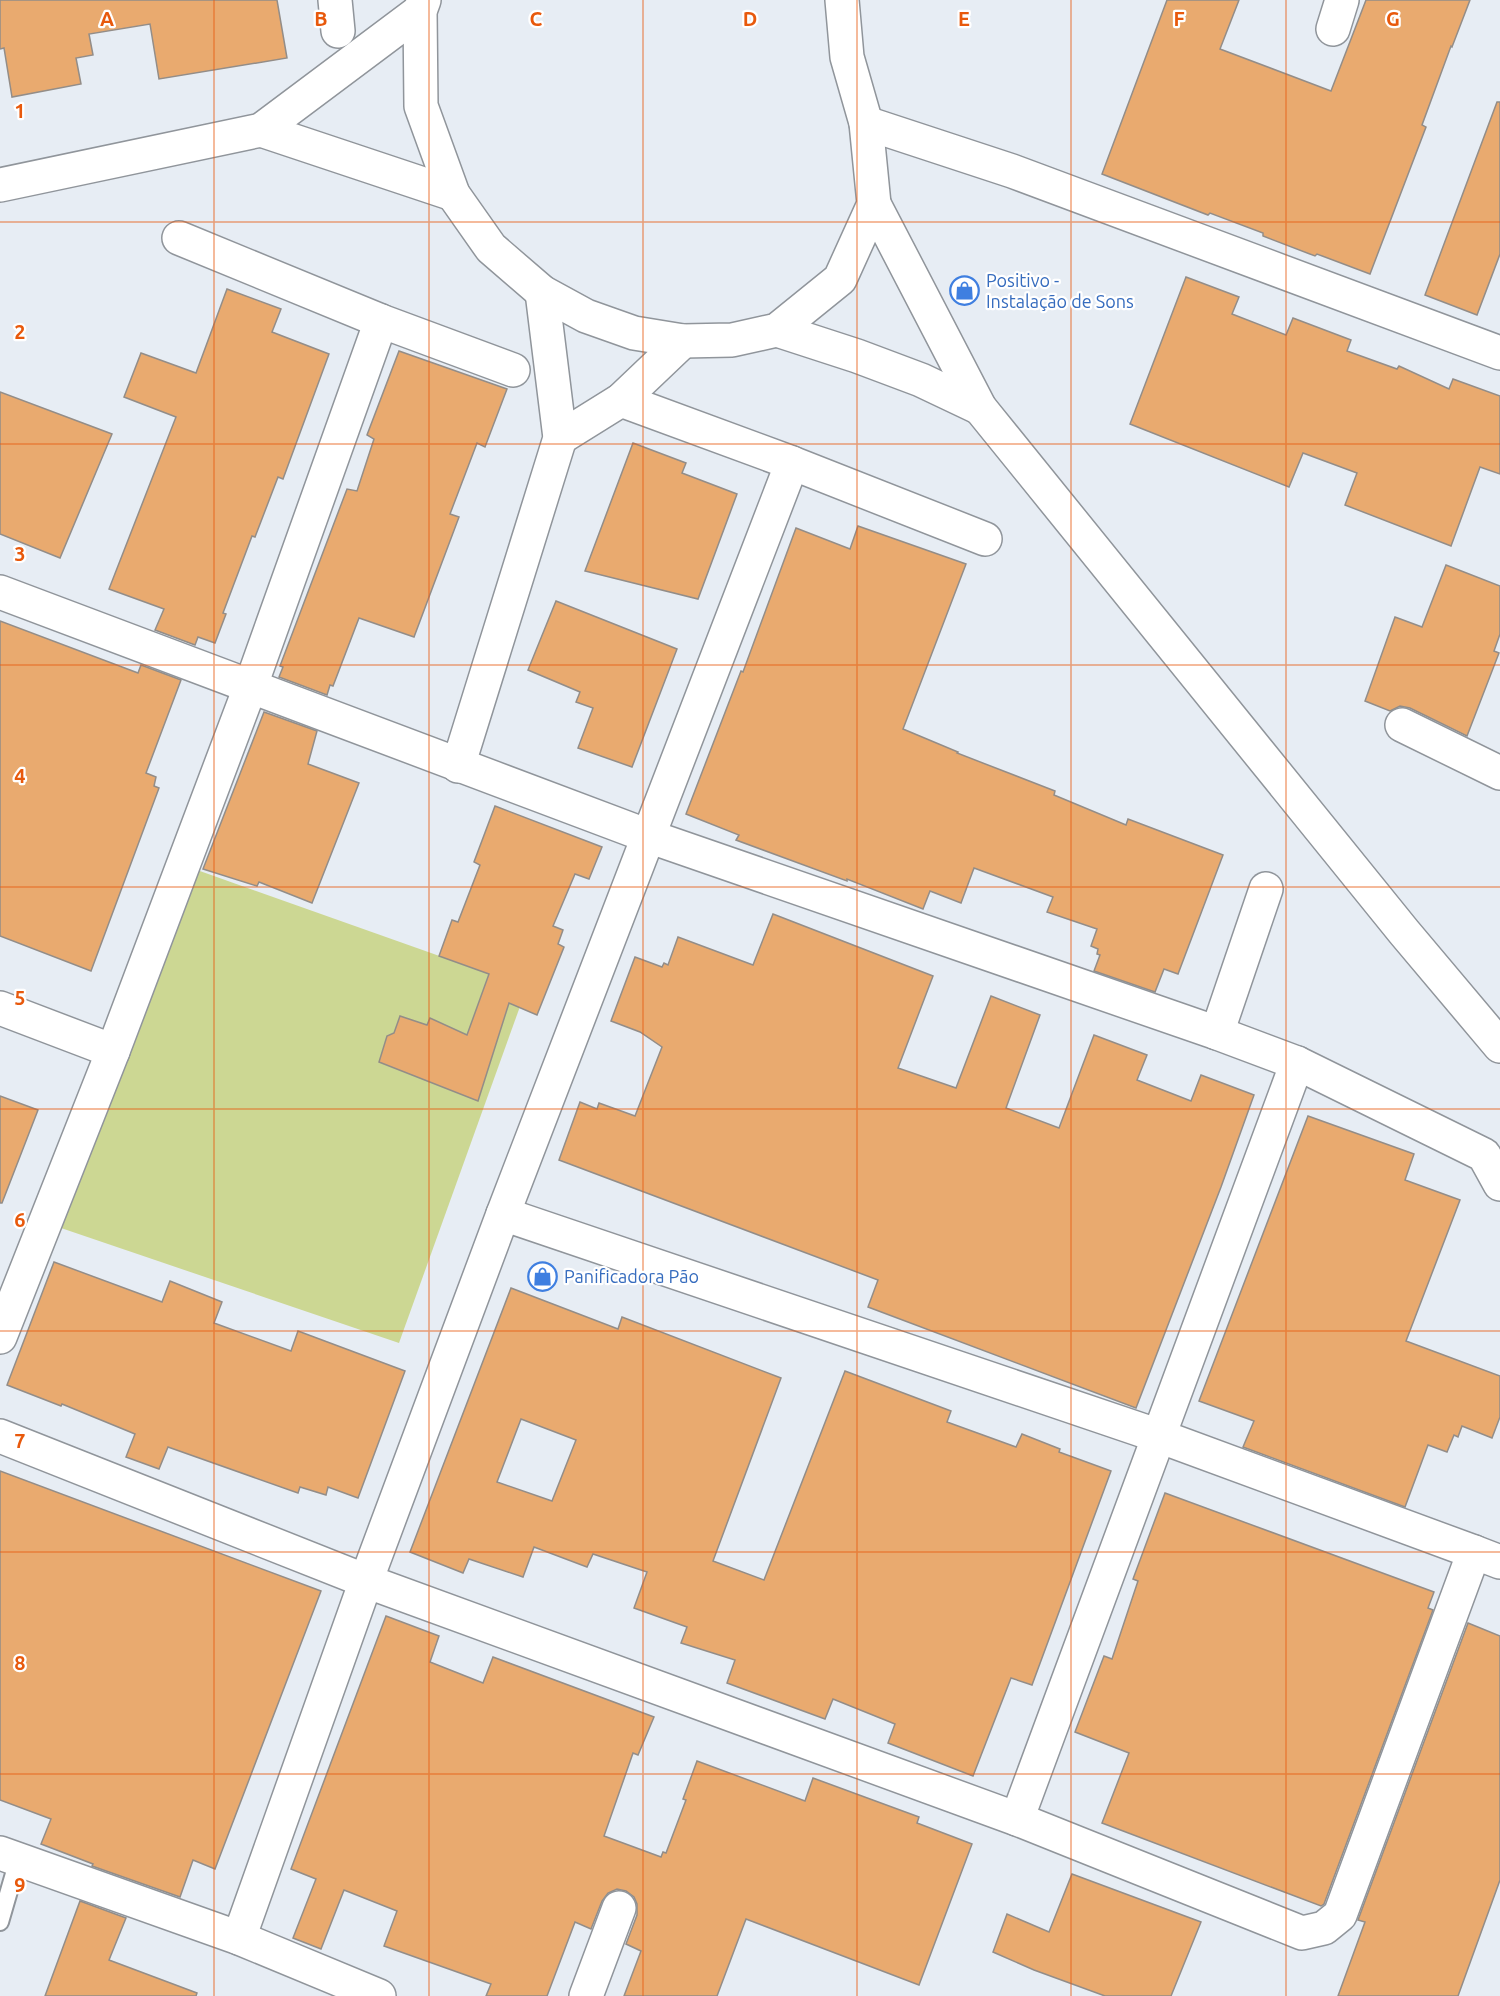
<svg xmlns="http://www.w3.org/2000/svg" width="1500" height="1996" font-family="Ubuntu,sans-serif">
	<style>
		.green { fill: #ccd793 }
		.building { fill: #e9aa6f; stroke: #938d88; stroke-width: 1.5; fill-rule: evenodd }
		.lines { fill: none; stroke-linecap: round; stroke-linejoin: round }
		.lane-casing { stroke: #90959b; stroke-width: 20 }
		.street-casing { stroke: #90959b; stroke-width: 36 }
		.secondary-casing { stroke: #90959b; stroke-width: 36 }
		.lane { stroke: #fff; stroke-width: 16 }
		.street { stroke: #fff; stroke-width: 33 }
		.secondary { stroke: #fff; stroke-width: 33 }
		.grid { fill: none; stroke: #e8590c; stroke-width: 1.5; stroke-opacity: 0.55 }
		.labels { text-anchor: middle; stroke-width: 4.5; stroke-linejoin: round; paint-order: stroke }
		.shop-label { font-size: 18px; fill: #366cbe; stroke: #fff; text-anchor: start }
		.grid-label { font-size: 20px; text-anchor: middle; font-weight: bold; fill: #e8590c; stroke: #fff; stroke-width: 4.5; stroke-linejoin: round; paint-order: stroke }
	</style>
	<rect width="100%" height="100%" fill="#e7edf4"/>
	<path class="green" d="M 197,870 L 527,987 L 399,1343 L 61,1228 Z"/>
	<g class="building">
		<path d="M 0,0 L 277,0 L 287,58 L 159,79 L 150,24 L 89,34 L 93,55 L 76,58 L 81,84 L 12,97 L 4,48 L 0,49 Z"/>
		<path d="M 1167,0 L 1239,0 L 1220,49 L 1331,91 L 1366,0 L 1470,0 L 1452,47 L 1451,46 L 1422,125 L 1426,127 L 1370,274 L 1317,254 L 1315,256 L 1263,236 L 1263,233 L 1210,213 L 1208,215 L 1102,174 Z"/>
		<path d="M 1497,102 L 1500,102 L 1500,254 L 1477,315 L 1425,295 Z"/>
		<path d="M 1186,277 L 1239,297 L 1232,314 L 1286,335 L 1293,318 L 1351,340 L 1347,351 L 1397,369 L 1399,366 L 1449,389 L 1453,379 L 1500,396 L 1500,474 L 1480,467 L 1451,546 L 1345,505 L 1357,473 L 1303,453 L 1289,487 L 1130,424 Z"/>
		<path d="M 227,289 L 281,309 L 272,332 L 329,354 L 283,479 L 278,477 L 255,537 L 252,536 L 223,613 L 226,614 L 215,643 L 198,637 L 195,645 L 155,630 L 164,609 L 109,589 L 176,417 L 124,397 L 141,353 L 196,373 Z"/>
		<path d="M 399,351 L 507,389 L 485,447 L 477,443 L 450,514 L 459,517 L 414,637 L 359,618 L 333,686 L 330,685 L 327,695 L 279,677 L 283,667 L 280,666 L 347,489 L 357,491 L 374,439 L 367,435 Z"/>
		<path d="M 0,392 L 112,434 L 60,558 L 0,534 Z"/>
		<path d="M 633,443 L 686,463 L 682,473 L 737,494 L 698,599 L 585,571 Z"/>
		<path d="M 858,526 L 966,564 L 903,729 L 958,752 L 957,753 L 1055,791 L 1054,795 L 1126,825 L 1128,819 L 1223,855 L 1178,974 L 1164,969 L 1155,992 L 1094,971 L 1100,955 L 1097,954 L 1098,949 L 1091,946 L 1097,929 L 1047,912 L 1053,897 L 974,868 L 961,903 L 930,891 L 923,909 L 847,879 L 847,881 L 736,840 L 739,835 L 686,814 L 741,671 L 743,672 L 796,528 L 850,549 Z"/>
		<path d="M 1446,565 L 1500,586 L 1500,634 L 1494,651 L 1499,653 L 1467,736 L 1410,708 L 1400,706 L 1390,711 L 1365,701 L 1395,617 L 1422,627 Z"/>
		<path d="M 556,601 L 677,649 L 632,767 L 578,748 L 593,708 L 576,702 L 580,692 L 528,670 Z"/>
		<path d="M 0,621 L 138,673 L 141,665 L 181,680 L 146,773 L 156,777 L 154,786 L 159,788 L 91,971 L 0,936 Z"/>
		<path d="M 264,712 L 317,731 L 308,764 L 359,783 L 312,903 L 259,882 L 257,886 L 203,869 Z"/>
		<path d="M 495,806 L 602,847 L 589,879 L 575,874 L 553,926 L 563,930 L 558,944 L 564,947 L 537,1015 L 509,1003 L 478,1101 L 379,1062 L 387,1036 L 394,1033 L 400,1016 L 427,1025 L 430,1018 L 467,1035 L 489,974 L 439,956 L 452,920 L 458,922 L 480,865 L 474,862 Z"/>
		<path d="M 773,914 L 933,976 L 898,1068 L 956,1088 L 991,996 L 1040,1015 L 1006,1108 L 1059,1128 L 1094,1035 L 1147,1055 L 1137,1080 L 1191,1101 L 1201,1075 L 1254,1095 L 1221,1187 L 1136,1408 L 868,1307 L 878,1280 L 559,1160 L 580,1102 L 597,1109 L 599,1103 L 635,1116 L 662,1047 L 640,1032 L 611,1021 L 635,957 L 662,967 L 664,963 L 668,965 L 678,937 L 753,965 Z"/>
		<path d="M 0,1096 L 38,1110 L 2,1203 L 0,1203 Z"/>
		<path d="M 1308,1116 L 1414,1154 L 1405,1180 L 1460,1200 L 1406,1341 L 1500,1376 L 1500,1417 L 1492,1438 L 1462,1426 L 1458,1437 L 1454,1435 L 1447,1452 L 1428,1445 L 1405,1507 L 1243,1447 L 1254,1421 L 1199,1401 Z"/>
		<path d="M 54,1262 L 162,1302 L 170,1281 L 222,1302 L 214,1323 L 291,1351 L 298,1331 L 405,1371 L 358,1498 L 328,1487 L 326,1495 L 300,1487 L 298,1493 L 168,1447 L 159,1469 L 126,1457 L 135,1434 L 62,1404 L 61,1406 L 7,1385 Z"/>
		<path d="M 511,1288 L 618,1329 L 622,1317 L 781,1378 L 713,1561 L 764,1580 L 845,1371 L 951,1411 L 947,1422 L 1016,1447 L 1022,1434 L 1060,1449 L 1059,1452 L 1111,1471 L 1032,1685 L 1011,1678 L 973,1776 L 888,1743 L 895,1724 L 833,1699 L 825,1719 L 727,1683 L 735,1660 L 681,1643 L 687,1627 L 634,1608 L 647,1572 L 593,1554 L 587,1567 L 534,1547 L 523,1577 L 469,1559 L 463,1573 L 410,1552 ZM 521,1419 L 576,1440 L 552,1501 L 497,1482 Z"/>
		<path d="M 0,1471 L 321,1591 L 215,1869 L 193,1860 L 180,1897 L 92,1866 L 93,1864 L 41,1844 L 51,1819 L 0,1800 Z"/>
		<path d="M 1165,1493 L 1434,1592 L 1428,1608 L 1433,1610 L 1324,1904 L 1321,1906 L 1102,1823 L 1129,1753 L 1075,1732 L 1104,1656 L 1112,1659 L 1138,1581 L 1133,1579 Z"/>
		<path d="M 386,1616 L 439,1636 L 430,1662 L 483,1683 L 493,1657 L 654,1717 L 638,1755 L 633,1753 L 604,1836 L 661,1857 L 663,1852 L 666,1853 L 686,1800 L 683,1799 L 697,1761 L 805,1801 L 813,1778 L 919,1817 L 917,1823 L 972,1844 L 919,1985 L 746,1919 L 717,1996 L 624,1996 L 641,1951 L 626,1944 L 637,1915 L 637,1904 L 634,1897 L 626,1891 L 617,1889 L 608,1893 L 602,1901 L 591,1929 L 575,1922 L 547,1996 L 486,1996 L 491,1984 L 384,1946 L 397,1911 L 344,1890 L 321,1949 L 293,1938 L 316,1879 L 291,1869 Z"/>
		<path d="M 1468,1623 L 1500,1636 L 1500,1880 L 1458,1996 L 1338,1996 L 1365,1922 L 1358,1920 Z"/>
		<path d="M 1072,1874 L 1201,1922 L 1171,1996 L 1105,1996 L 1034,1970 L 993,1952 L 1007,1914 L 1049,1932 Z"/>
		<path d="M 80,1901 L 126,1918 L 109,1960 L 197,1993 L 196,1996 L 45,1996 Z"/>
	</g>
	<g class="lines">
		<defs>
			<path id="lane" d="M 0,1922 L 18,1860"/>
			<g id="street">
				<path d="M 335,0 L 338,31"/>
				<path d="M 1333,29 L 1342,0"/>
				<path d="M 866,123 L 1012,171 L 1500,353"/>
				<path d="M 179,238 L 381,321 L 513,370"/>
				<path d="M 621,400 L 792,463 L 985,539"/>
				<path d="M 560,438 L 621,400 L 683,341"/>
				<path d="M 0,592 L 648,836 L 1217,1033 L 1297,1063 L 1484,1155 L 1500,1184"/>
				<path d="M 1402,725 L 1500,773"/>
				<path d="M 458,766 L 560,438 L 542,292"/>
				<path d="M 0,1008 L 113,1051"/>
				<path d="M 1217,1033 L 1266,889"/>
				<path d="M 503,1214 L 1159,1436 L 1474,1552"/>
				<path d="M 0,1337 L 113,1051 L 251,685 L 381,321"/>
				<path d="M 0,1436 L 366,1581 L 1017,1819 L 1302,1933 L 1324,1928 L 1340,1915 L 1474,1552 L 1500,1562"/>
				<path d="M 1017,1819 L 1297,1063"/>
				<path d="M 0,1853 L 239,1938 L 379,1996"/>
				<path d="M 239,1938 L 366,1581 L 503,1214 L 792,463"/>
				<path d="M 586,1996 L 619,1908"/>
			</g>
			<g id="secondary">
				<path d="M 424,0 L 420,11 L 421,106 L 453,194 L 491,248 L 542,292 L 586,316 L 634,333 L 683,341 L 732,340 L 777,330 L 840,279 L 874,204 L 866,123 L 847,57 L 842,0"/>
				<path d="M 261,130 L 453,194"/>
				<path d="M 0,185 L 261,130 L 420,11"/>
				<path d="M 874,204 L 980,408 L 1404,932 L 1500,1046"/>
				<path d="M 777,330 L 857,356 L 921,380 L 980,408"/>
			</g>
		</defs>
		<use href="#lane" class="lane-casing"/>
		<use href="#street" class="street-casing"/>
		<use href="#secondary" class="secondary-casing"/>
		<use href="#lane" class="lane"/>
		<use href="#street" class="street"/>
		<use href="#secondary" class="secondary"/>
	</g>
	<path class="grid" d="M 214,0 L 214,1996M 429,0 L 429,1996M 643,0 L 643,1996M 857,0 L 857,1996M 1071,0 L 1071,1996M 1286,0 L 1286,1996M 0,222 L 1500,222M 0,444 L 1500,444M 0,665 L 1500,665M 0,887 L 1500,887M 0,1109 L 1500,1109M 0,1331 L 1500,1331M 0,1552 L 1500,1552M 0,1774 L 1500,1774"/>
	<defs>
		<symbol id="shop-ring" viewBox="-11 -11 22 22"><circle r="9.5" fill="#fff" stroke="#3f7fe0" stroke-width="1.5"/><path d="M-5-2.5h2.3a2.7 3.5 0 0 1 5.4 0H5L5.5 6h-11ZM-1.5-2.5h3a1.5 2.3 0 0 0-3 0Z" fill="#3f7fe0"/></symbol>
	</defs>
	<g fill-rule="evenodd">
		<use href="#shop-ring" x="948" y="274" width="33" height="33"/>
		<use href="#shop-ring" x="526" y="1260" width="33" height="33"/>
	</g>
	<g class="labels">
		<g class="shop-label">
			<text x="986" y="287">Positivo -<tspan x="986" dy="21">Instalação de Sons</tspan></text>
			<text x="564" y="1283">Panificadora Pão</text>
		</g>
	</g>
	<g class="grid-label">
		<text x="107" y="26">A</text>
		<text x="321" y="26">B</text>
		<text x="536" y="26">C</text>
		<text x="750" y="26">D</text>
		<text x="964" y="26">E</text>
		<text x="1179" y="26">F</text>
		<text x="1393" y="26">G</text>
		<text x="20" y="118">1</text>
		<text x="20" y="339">2</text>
		<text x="20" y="561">3</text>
		<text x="20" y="783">4</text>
		<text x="20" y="1005">5</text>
		<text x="20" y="1227">6</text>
		<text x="20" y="1448">7</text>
		<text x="20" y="1670">8</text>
		<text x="20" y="1892">9</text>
	</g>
</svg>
